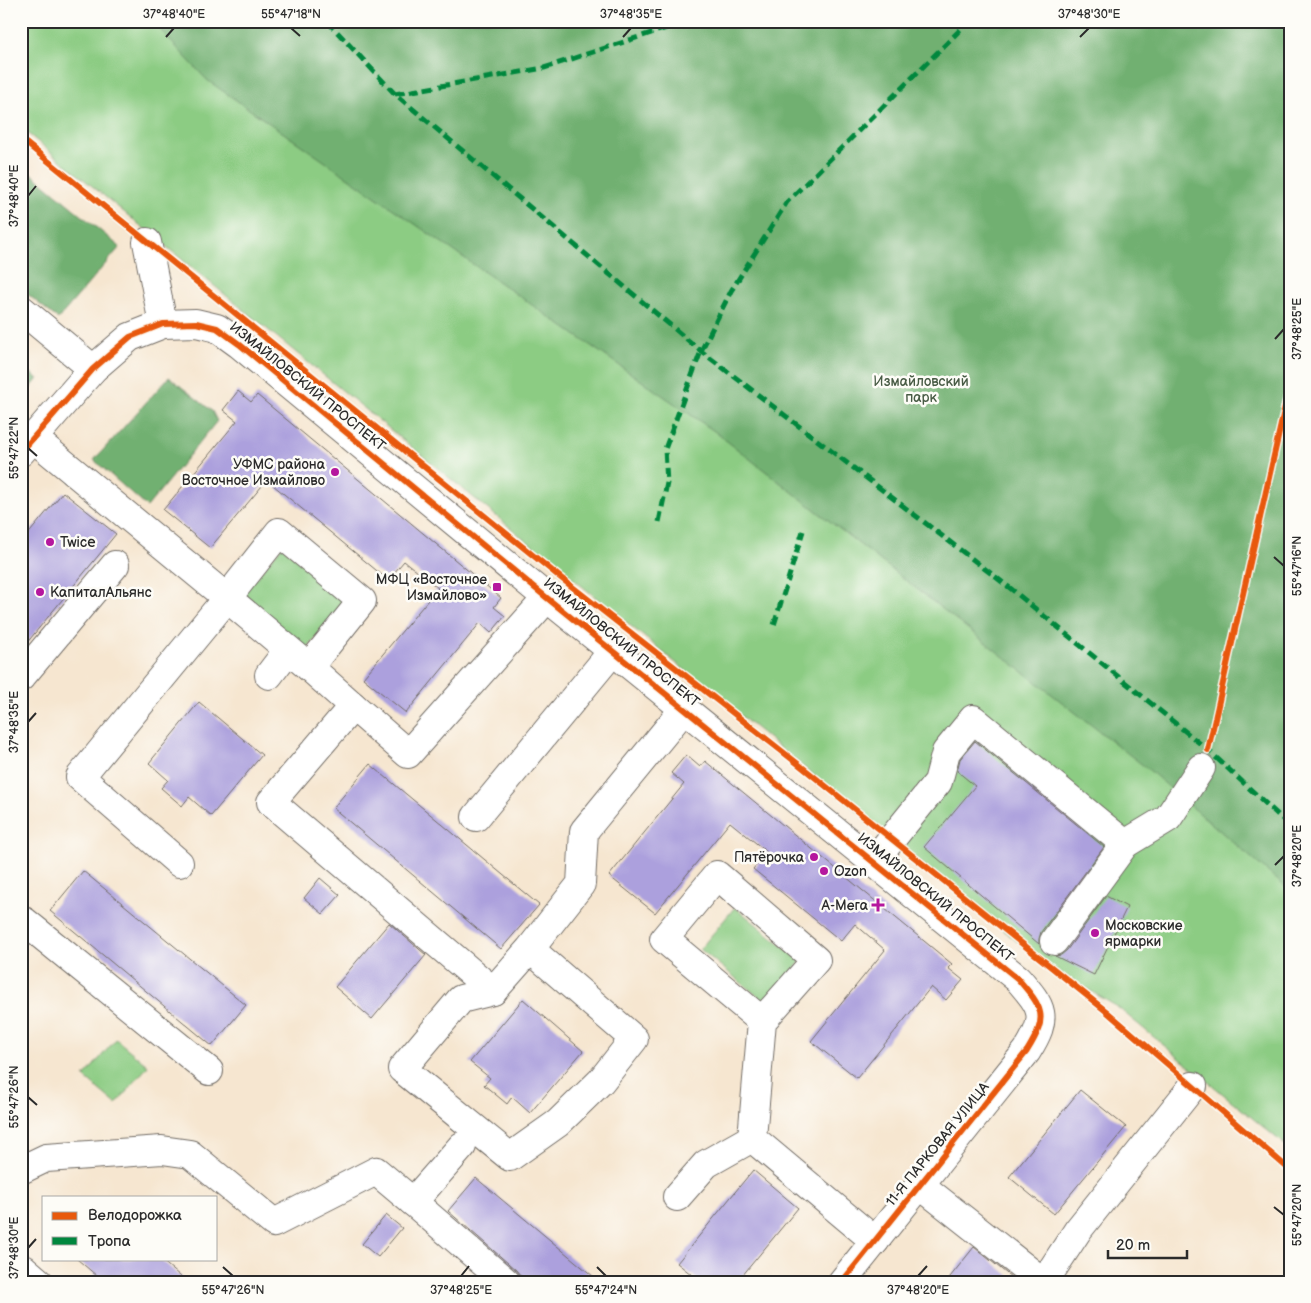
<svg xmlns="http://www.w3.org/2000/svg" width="1311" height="1303" font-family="'Balsamiq Sans',sans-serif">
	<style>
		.green { fill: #8ccc83; stroke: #5c7c57 }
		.forest { fill: #71b071; stroke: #4e6e4e }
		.building { fill: #aca0dd }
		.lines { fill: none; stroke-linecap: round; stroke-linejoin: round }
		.minor-casing { stroke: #726c65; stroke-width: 30 }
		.minor { stroke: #fff; stroke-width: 28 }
		.quiet { stroke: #00873e; stroke-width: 5; stroke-dasharray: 10 5; stroke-linecap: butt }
		.cycleway-casing { stroke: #fdfcf7; stroke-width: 9 }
		.cycleway { stroke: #e8590c; stroke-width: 6 }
		.ticks { fill: none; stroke: #2b2b2b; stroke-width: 2 }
		.poi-dot { fill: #b5179e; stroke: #fdfcf7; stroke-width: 2 }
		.labels { text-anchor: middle; stroke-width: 5; stroke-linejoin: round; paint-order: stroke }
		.park-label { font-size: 14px; fill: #485b45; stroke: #fdfcf7 }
		.street-label { font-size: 14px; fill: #2b2b2b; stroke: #fdfcf7 }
		.poi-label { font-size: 14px; fill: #2b2b2b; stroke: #fdfcf7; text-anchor: end }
		.neatline { fill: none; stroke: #2b2b2b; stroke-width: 2 }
		.ticks-label { font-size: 12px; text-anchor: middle; fill: #2b2b2b }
	</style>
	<rect width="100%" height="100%" fill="#fdfcf7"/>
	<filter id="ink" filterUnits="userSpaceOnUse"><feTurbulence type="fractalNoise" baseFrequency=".02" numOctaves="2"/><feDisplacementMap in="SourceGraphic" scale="10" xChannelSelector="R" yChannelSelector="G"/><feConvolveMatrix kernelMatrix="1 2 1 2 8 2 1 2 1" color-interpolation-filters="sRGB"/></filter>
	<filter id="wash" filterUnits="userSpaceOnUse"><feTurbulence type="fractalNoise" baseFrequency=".0096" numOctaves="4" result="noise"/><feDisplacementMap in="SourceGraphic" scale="20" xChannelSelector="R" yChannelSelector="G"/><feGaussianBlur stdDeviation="1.12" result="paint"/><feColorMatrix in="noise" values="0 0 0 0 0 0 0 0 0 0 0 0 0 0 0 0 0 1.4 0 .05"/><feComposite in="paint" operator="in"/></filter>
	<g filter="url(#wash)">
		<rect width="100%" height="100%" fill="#f6e6d0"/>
		<g class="green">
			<path d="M 21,21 L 1290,21 L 1290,1149 L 1116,1006 L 1046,965 L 21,128 Z"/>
			<path d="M 282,546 L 347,601 L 307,649 L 242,595 Z"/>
			<path d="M 735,907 L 801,961 L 766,1003 L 700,949 Z"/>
			<path d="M 116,1039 L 148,1066 L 116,1104 L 84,1077 Z"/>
		</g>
		<g class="forest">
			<path d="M 152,21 L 1290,21 L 1290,891 L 1149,770 L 714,431 L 207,80 Z"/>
			<path d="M 21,165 L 120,247 L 58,319 L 21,289 L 21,199 L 25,194 L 21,191 Z"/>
			<path d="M 21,364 L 38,379 L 21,399 Z"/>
			<path d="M 169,377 L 212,411 L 217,421 L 147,507 L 94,460 Z"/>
		</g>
		<g id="blocks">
			<g class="building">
				<path d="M 238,391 L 251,402 L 257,395 L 501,598 L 494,607 L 505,616 L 491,633 L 480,623 L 406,713 L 363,678 L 438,588 L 404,561 L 388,580 L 267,480 L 210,548 L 163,510 L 237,421 L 223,410 Z"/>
				<path d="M 63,492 L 116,534 L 21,650 L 21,543 Z"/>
				<path d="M 199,702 L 262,755 L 211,816 L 189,797 L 182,806 L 161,788 L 168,780 L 149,763 Z"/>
				<path d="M 975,741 L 1104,847 L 1041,932 L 1039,939 L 1039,944 L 924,847 L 975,786 L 957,771 L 960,759 Z"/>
				<path d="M 686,755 L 700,767 L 705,761 L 952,964 L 948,968 L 963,980 L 946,1000 L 931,987 L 857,1078 L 811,1041 L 885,950 L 855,924 L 841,941 L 753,869 L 767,852 L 730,822 L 655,913 L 609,876 L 684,784 L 671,773 Z"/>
				<path d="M 370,764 L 539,905 L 501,949 L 333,808 Z"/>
				<path d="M 83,871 L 246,1005 L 212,1046 L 50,911 Z"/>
				<path d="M 320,878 L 340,895 L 323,914 L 304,898 Z"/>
				<path d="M 1106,896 L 1127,907 L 1094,975 L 1055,956 L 1061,955 L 1067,950 Z"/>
				<path d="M 389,923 L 426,955 L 372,1019 L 335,987 Z"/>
				<path d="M 523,999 L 583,1051 L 530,1113 L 512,1097 L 507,1104 L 495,1094 L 484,1085 L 490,1078 L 470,1062 Z"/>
				<path d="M 1080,1090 L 1126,1127 L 1054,1214 L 1009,1177 Z"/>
				<path d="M 753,1170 L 798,1208 L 737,1282 L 701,1282 L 677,1263 Z"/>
				<path d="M 476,1178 L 600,1282 L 521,1282 L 521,1276 L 516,1270 L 448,1211 Z"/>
				<path d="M 386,1215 L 402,1228 L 378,1257 L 362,1244 Z"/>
				<path d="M 974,1247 L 1017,1282 L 946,1282 Z"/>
				<path d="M 77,1259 L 160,1259 L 187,1282 L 104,1282 Z"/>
			</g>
		</g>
	</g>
	<g filter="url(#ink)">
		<use href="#blocks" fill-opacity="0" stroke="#726c65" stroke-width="1"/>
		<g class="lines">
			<defs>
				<g id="minor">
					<path d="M 147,242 L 163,324"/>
					<path d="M 21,309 L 93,369"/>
					<path d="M 33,438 L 227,598 L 279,532 L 362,601 L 309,667 L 227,598 L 80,777 L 179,863"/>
					<path d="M 21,452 L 93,369 L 130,337 L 163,324 L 196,323 L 217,328 L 239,344 L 547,598 L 1018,979 C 1043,1008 1049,1016 1027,1051 L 842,1282"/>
					<path d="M 309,667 L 353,706"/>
					<path d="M 269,675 L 288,650"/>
					<path d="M 21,677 L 115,565"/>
					<path d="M 476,817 L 603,663 L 612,650"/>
					<path d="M 873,862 L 938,782 L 946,752 L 973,719 L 1125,844"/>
					<path d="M 21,924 L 24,921 L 209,1071"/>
					<path d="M 1054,941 L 1125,844 L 1168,818 L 1201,768"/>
					<path d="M 530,949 L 493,991 L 461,999 L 402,1069 L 510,1157 L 558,1123 L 601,1081 L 634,1039 L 530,949 L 581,884 L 584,831 L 684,709"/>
					<path d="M 493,991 L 271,802 L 353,706 L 408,754 L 547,598"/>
					<path d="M 762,1021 L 664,939 L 717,875 L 816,960 L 762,1021 L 752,1138 L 875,1241"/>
					<path d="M 462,1146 L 413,1202 L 506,1282"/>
					<path d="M 21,1170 L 46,1158 L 162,1150 L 190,1154 L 274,1223 L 376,1171 L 413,1202"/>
					<path d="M 920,1185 L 1043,1282"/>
					<path d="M 677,1197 L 706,1164 L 752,1138"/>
					<path d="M 21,1273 L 24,1269 L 39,1282"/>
					<path d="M 1044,1282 L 1078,1230 L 1193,1086"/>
				</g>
			</defs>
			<use href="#minor" class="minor-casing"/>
			<use href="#minor" class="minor"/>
			<g class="quiet">
				<path d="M 327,21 L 395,94 L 701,351 L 1010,588 L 1208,750 L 1290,826"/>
				<path d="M 395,94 L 544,68 L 688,21"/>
				<path d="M 659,522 L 667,483 L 665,449 L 701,351 L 731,291 L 787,202 L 969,21"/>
				<path d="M 774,625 L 803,531"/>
			</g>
			<defs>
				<g id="cycleway">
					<path d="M 21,139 L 561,578 L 797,763 L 1106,1011 L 1290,1170"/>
					<path d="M 21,452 L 93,369 L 130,337 L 163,324 L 196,323 L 217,328 L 239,344 L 547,598 L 1018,979 C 1043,1008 1049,1016 1027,1051 L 842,1282"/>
					<path d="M 1208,750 L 1290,384"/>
				</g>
			</defs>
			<use href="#cycleway" class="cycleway-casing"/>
			<use href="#cycleway" class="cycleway"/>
		</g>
	</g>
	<path class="ticks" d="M 291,28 L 300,36M 166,37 L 174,28M 623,37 L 631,28M 1080,37 L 1089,28M 28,196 L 36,186M 1275,339 L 1284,329M 28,448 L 37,456M 1274,557 L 1284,566M 28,722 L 36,713M 1275,865 L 1284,856M 28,1097 L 37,1105M 1274,1207 L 1284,1215M 28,1248 L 36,1239M 223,1267 L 233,1276M 597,1267 L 606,1276M 461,1276 L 469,1266M 918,1276 L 927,1266"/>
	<g class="poi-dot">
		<circle cx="335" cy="472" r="5"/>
		<circle cx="50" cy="542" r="5"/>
		<rect x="492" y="582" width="10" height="10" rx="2.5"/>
		<circle cx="40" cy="592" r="5"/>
		<circle cx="814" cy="857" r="5"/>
		<circle cx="824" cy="871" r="5"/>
		<path d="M875.5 897.5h5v5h5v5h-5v5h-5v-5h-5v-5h5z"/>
		<circle cx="1095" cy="933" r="5"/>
	</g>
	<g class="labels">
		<g class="park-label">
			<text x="921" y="386">Измайловский<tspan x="921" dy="16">парк</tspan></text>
		</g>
		<g class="street-label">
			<text transform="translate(308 386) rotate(39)" y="5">ИЗМАЙЛОВСКИЙ ПРОСПЕКТ</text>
			<text transform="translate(622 642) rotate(39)" y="5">ИЗМАЙЛОВСКИЙ ПРОСПЕКТ</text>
			<text transform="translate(936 897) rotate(39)" y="5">ИЗМАЙЛОВСКИЙ ПРОСПЕКТ</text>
			<text transform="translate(937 1144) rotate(-51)" y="5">11-Я ПАРКОВАЯ УЛИЦА</text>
		</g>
		<g class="poi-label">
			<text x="325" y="469">УФМС района<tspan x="325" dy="16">Восточное Измайлово</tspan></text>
			<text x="60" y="547" text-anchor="start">Twice</text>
			<text x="487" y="584">МФЦ «Восточное<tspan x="487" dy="16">Измайлово»</tspan></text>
			<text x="50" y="597" text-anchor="start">КапиталАльянс</text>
			<text x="804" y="862">Пятёрочка</text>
			<text x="834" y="876" text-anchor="start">Ozon</text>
			<text x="868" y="910">А-Мега</text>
			<text x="1105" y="930" text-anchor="start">Московские<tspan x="1105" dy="16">ярмарки</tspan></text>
		</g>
	</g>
	<rect width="1311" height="1303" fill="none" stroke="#fdfcf7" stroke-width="55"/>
	<rect x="42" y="1196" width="175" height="65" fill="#fdfcf7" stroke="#a9a8a5"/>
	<rect x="52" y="1212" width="25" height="8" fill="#e8590c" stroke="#a9a8a5"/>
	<text x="88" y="1220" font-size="15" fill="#2b2b2b">Велодорожка</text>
	<rect x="52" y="1237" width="25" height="8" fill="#00873e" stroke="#a9a8a5"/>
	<text x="88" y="1246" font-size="15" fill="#2b2b2b">Тропа</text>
	<path d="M1108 1250v8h79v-8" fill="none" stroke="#2b2b2b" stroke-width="2.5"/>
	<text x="1116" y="1250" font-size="15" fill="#2b2b2b" stroke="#fdfcf7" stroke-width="4" paint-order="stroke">20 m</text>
	<rect x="28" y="28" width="1256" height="1248" class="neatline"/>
	<g class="ticks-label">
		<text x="174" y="18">37°48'40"E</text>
		<text x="291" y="18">55°47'18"N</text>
		<text x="631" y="18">37°48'35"E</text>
		<text x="1089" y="18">37°48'30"E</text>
		<text transform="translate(14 196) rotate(-90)" y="4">37°48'40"E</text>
		<text transform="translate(1297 329) rotate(-90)" y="4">37°48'25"E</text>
		<text transform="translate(14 448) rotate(-90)" y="4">55°47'22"N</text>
		<text transform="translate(1297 566) rotate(-90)" y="4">55°47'16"N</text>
		<text transform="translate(14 722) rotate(-90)" y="4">37°48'35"E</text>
		<text transform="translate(1297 856) rotate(-90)" y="4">37°48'20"E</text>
		<text transform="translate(14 1097) rotate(-90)" y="4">55°47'26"N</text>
		<text transform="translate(1297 1215) rotate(-90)" y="4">55°47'20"N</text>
		<text transform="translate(14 1248) rotate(-90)" y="4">37°48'30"E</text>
		<text x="233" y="1294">55°47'26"N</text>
		<text x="461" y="1294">37°48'25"E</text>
		<text x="606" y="1294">55°47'24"N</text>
		<text x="918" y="1294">37°48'20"E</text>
	</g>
</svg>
